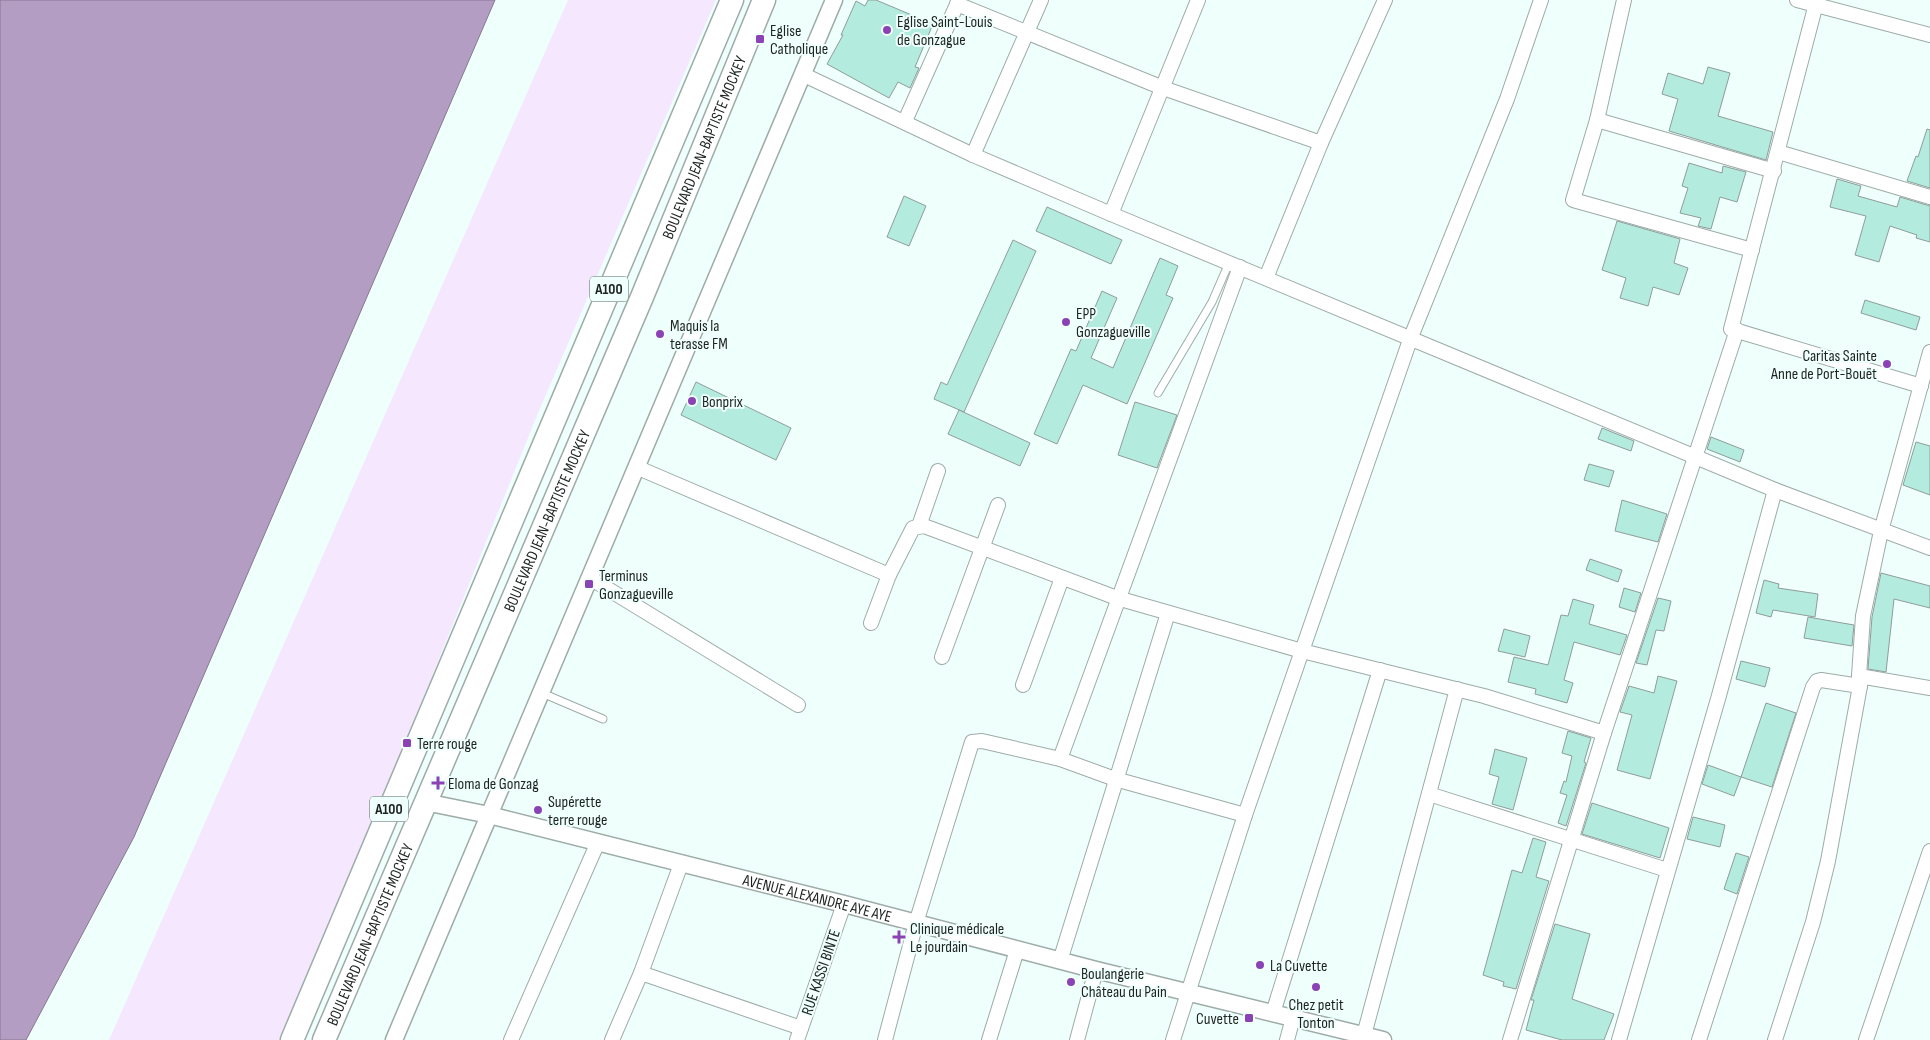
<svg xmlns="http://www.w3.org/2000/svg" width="1930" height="1040" font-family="'Sofia Sans Condensed',sans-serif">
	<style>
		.green { fill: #f5e8fe }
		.water { fill: #b39dc2; stroke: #867892 }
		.building { fill: #b4ebdf; stroke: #8f9d9a }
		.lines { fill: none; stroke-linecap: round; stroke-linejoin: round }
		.service-casing { stroke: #9daca8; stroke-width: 9 }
		.minor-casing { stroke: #9daca8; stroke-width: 16 }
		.tertiary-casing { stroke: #9daca8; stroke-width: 19 }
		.trunk-casing { stroke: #9daca8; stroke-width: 25 }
		.service { stroke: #fff; stroke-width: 7 }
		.minor { stroke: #fff; stroke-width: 14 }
		.tertiary { stroke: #fff; stroke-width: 16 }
		.trunk { stroke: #fff; stroke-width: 22 }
		.poi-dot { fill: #8b42b4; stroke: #effffb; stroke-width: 2 }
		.labels { text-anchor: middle; stroke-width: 4; stroke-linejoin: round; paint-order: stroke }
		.shield { fill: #effffb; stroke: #5c6562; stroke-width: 1 }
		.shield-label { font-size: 15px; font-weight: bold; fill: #1d2321 }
		.poi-label { font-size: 16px; fill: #1d2321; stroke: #effffb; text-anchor: start }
		.street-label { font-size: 16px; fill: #1d2321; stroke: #effffb }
	</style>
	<rect width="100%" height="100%" fill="#effffb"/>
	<path class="green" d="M 568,0 L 716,0 L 538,413 L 393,773 L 280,1040 L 109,1040 Z"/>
	<path class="water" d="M 0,0 L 495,0 L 134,837 L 26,1040 L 0,1040 Z"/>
	<g class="building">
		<path d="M 868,0 L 876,0 L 933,24 L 915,67 L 919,68 L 910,88 L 898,82 L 889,98 L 827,64 L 843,35 L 841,35 L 856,1 L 865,6 Z"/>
		<path d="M 1708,67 L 1730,73 L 1718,116 L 1773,132 L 1766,160 L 1669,131 L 1678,99 L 1662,94 L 1668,73 L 1703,84 Z"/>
		<path d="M 1927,129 L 1930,130 L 1930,188 L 1907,181 L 1916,156 L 1918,157 Z"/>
		<path d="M 1689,163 L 1722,173 L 1723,166 L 1746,172 L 1737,202 L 1720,197 L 1711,229 L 1698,226 L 1701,218 L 1680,213 L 1688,188 L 1682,186 Z"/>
		<path d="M 1837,179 L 1861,186 L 1858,196 L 1897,207 L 1900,197 L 1930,206 L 1930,242 L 1916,238 L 1917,235 L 1890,226 L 1879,262 L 1855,255 L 1866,216 L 1830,207 Z"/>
		<path d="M 904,196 L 926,206 L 909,246 L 887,237 Z"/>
		<path d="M 1047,207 L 1122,240 L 1111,264 L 1036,231 Z"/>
		<path d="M 1617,221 L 1680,239 L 1674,263 L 1688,268 L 1679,295 L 1653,287 L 1648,306 L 1620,298 L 1626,278 L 1602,270 Z"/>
		<path d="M 1013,240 L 1036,251 L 964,412 L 934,399 L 941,382 L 947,385 Z"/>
		<path d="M 1160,258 L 1178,266 L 1166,295 L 1173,298 L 1127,404 L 1083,385 L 1057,444 L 1034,434 L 1071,349 L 1076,351 L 1102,291 L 1117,298 L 1091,358 L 1113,368 Z"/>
		<path d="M 1865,300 L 1920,317 L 1916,330 L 1861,313 Z"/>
		<path d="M 696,382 L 791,428 L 776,460 L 681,415 Z"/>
		<path d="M 1135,402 L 1177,415 L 1157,468 L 1118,455 Z"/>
		<path d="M 959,410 L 1030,443 L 1020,466 L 948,434 Z"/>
		<path d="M 1602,428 L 1634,441 L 1631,451 L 1598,439 Z"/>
		<path d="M 1711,437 L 1744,450 L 1740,462 L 1707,449 Z"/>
		<path d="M 1916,442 L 1930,446 L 1930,495 L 1903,485 Z"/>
		<path d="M 1589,464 L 1614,471 L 1609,487 L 1584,480 Z"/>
		<path d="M 1622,500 L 1667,514 L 1658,542 L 1615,531 Z"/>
		<path d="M 1590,559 L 1622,570 L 1618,582 L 1586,570 Z"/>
		<path d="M 1881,573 L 1930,586 L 1930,608 L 1894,599 L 1886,672 L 1868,669 L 1872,617 Z"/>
		<path d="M 1764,580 L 1779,584 L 1778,588 L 1818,594 L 1815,617 L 1773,610 L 1771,617 L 1756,613 Z"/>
		<path d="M 1624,588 L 1641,593 L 1635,612 L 1619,607 Z"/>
		<path d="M 1658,598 L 1671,601 L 1664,631 L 1656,630 L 1647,665 L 1636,663 Z"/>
		<path d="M 1573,599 L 1594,605 L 1589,624 L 1627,635 L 1620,655 L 1574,642 L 1564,680 L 1573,683 L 1567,703 L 1535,694 L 1536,689 L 1508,682 L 1514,657 L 1548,665 L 1561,615 L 1568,616 Z"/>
		<path d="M 1808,617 L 1854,625 L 1852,646 L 1804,638 Z"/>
		<path d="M 1504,629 L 1530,636 L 1525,657 L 1498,651 Z"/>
		<path d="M 1741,661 L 1770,668 L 1765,687 L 1736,679 Z"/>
		<path d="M 1658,676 L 1677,681 L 1650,779 L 1617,770 L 1632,715 L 1620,712 L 1629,686 L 1654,693 Z"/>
		<path d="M 1766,703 L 1796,713 L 1772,787 L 1741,777 Z"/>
		<path d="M 1568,731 L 1591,738 L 1584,762 L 1586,763 L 1566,826 L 1558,823 L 1567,795 L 1560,793 L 1564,781 L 1566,782 L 1572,756 L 1562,753 Z"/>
		<path d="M 1495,749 L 1527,758 L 1513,810 L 1492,804 L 1499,777 L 1489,774 Z"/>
		<path d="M 1708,765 L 1741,777 L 1734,796 L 1702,784 Z"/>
		<path d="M 1592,803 L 1669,828 L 1660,858 L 1582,834 Z"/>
		<path d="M 1693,817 L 1725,825 L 1720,847 L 1687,839 Z"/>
		<path d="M 1533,838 L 1546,842 L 1536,877 L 1549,881 L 1516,989 L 1503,986 L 1504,982 L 1483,975 L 1512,870 L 1522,873 Z"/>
		<path d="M 1736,853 L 1749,857 L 1737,894 L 1724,889 Z"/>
		<path d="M 1555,924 L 1590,934 L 1572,999 L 1614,1014 L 1604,1040 L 1562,1040 L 1526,1030 L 1534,1000 L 1531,1000 Z"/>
	</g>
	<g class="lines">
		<defs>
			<g id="service">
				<path d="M 1158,393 L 1212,302 L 1229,263"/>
				<path d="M 542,693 L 603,719"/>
			</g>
			<g id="minor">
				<path d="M 1624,0 L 1597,120 L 1573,200 L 1752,250"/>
				<path d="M 1797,0 L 1930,35"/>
				<path d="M 1817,0 L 1731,329 L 1921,386"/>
				<path d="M 957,4 L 1163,88 L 1321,143"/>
				<path d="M 802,74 L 973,155 L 1111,214 L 1775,490 L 1930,548"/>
				<path d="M 1597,120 L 1774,171"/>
				<path d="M 905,121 L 959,0"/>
				<path d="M 1778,152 L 1930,197"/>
				<path d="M 973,155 L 1041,0"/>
				<path d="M 1111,214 L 1198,0"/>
				<path d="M 1266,278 L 1321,143 L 1385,0"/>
				<path d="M 636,467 L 889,575"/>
				<path d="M 919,526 L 938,471"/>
				<path d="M 590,578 L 798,705"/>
				<path d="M 871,623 L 889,575 L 913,528 L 924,526 L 1117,598 L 1302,651 L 1484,696 L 1604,733"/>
				<path d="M 942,657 L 998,505"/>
				<path d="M 1859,676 L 1863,616 L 1881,531 L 1930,352"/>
				<path d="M 1023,685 L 1062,578"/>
				<path d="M 1060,759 L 1240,267"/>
				<path d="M 1429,794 L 1667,870"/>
				<path d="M 1060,961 L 1168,613"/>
				<path d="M 641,973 L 801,1028"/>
				<path d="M 1273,1013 L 1380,670"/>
				<path d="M 1364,1035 L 1457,689"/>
				<path d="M 511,1040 L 598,842"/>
				<path d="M 612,1040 L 641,973 L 681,864"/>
				<path d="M 797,1040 L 844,904"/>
				<path d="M 885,1040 L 916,923 L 972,742 L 982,741 L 1060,759 L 1115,779 L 1245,815"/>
				<path d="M 989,1040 L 1017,950"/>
				<path d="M 1077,1040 L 1096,970"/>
				<path d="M 1173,1040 L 1245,815 L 1411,337 L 1507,99 L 1541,0"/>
				<path d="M 1287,1040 L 1293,1018"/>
				<path d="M 1510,1040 L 1604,733 L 1737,330"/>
				<path d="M 1619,1040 L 1718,699 L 1775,490"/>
				<path d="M 1699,1040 L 1813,687 L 1817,681 L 1821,680 L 1860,686"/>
				<path d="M 1775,1040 L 1813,922 L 1828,861 L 1860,686 L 1859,676 L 1930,688"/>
				<path d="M 1866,1040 L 1930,851"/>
			</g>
			<g id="tertiary">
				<path id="s1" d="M 425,802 L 489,815 L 844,904 L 1096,970 L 1383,1040"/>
				<path d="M 394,1040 L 834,0"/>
			</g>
			<g id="trunk">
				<path d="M 292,1040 L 732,0"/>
				<path id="s2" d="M 324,1040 L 642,297 L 764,0"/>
			</g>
		</defs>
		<use href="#service" class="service-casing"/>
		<use href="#minor" class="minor-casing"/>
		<use href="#tertiary" class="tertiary-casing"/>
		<use href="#trunk" class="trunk-casing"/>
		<use href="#service" class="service"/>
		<use href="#minor" class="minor"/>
		<use href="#tertiary" class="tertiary"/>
		<use href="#trunk" class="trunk"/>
	</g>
	<g class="poi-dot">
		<circle cx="887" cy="30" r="5"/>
		<rect x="755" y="34" width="10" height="10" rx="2.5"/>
		<circle cx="1066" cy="322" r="5"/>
		<circle cx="660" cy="334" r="5"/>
		<circle cx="1887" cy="364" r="5"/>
		<circle cx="692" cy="401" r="5"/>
		<rect x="584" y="579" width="10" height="10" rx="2.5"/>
		<rect x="402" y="738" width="10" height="10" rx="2.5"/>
		<path d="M435.5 775.5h5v5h5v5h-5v5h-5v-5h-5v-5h5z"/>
		<circle cx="538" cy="810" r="5"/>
		<path d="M896.5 929.5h5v5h5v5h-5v5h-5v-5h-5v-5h5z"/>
		<circle cx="1260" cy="965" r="5"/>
		<circle cx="1071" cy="982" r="5"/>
		<circle cx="1316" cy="987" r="5"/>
		<rect x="1244" y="1013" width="10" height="10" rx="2.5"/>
	</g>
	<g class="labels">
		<g class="shield">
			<rect x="590" y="276.5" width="38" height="25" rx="4"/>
			<rect x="370" y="796.5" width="38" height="25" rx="4"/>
		</g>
		<g class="shield-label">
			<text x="609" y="294">A100</text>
			<text x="389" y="814">A100</text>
		</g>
		<g class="poi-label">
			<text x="897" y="27">Eglise Saint-Louis<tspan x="897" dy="18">de Gonzague</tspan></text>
			<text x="770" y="36">Eglise<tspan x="770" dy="18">Catholique</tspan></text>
			<text x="1076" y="319">EPP<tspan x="1076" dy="18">Gonzagueville</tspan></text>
			<text x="670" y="331">Maquis la<tspan x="670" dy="18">terasse FM</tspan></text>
			<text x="1877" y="361" text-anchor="end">Caritas Sainte<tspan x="1877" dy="18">Anne de Port-Bouët</tspan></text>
			<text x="702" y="407">Bonprix</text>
			<text x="599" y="581">Terminus<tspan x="599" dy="18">Gonzagueville</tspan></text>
			<text x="417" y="749">Terre rouge</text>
			<text x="448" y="789">Eloma de Gonzag</text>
			<text x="548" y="807">Supérette<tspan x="548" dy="18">terre rouge</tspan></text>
			<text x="910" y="934">Clinique médicale<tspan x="910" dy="18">Le jourdain</tspan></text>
			<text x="1270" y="971">La Cuvette</text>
			<text x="1081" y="979">Boulangerie<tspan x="1081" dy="18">Château du Pain</tspan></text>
			<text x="1316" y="1010" text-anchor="middle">Chez petit<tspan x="1316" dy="18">Tonton</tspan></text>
			<text x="1239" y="1024" text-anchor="end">Cuvette</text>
		</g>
		<g class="street-label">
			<text dy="6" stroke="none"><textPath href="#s2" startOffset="970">BOULEVARD JEAN-BAPTISTE MOCKEY</textPath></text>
			<text dy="6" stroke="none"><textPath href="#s2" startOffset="565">BOULEVARD JEAN-BAPTISTE MOCKEY</textPath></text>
			<text dy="6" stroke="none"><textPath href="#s1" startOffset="404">AVENUE ALEXANDRE AYE AYE</textPath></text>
			<text dy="6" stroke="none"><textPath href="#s2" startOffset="115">BOULEVARD JEAN-BAPTISTE MOCKEY</textPath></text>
			<text transform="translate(820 972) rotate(-71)" y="6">RUE KASSI BINTE</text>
		</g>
	</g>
</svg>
